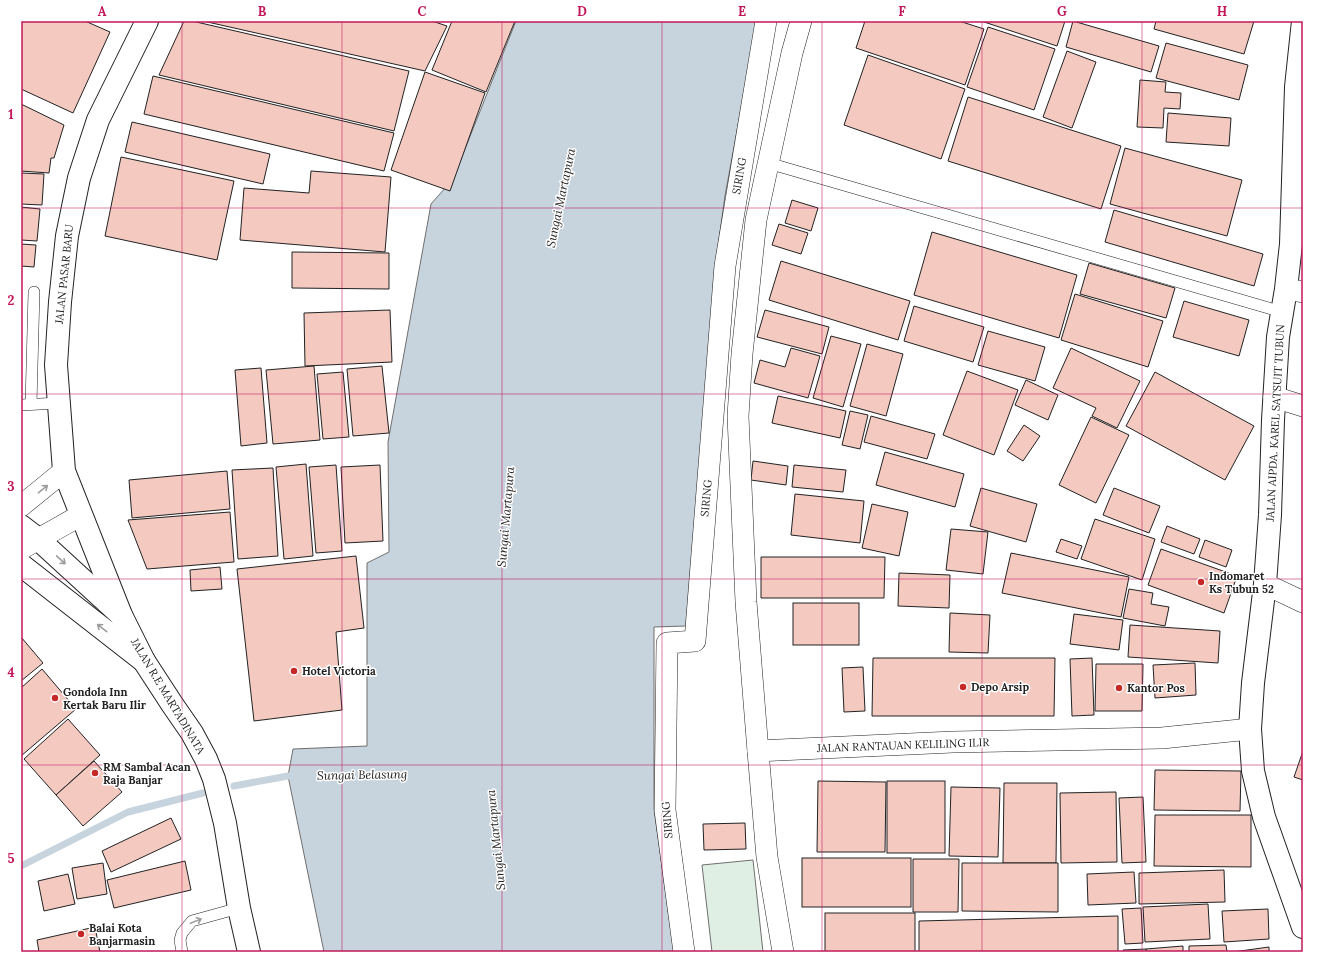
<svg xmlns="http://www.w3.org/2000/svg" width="1324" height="973" font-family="Lora,serif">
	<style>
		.green { fill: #e0efe3; stroke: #6f6f6f }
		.water { fill: #c7d3dd; stroke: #6f6f6f }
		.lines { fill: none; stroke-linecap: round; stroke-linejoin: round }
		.stream { stroke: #c7d3dd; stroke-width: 7 }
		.building { fill: #f3c9c0; stroke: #222 }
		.lane-casing { stroke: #222; stroke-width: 12 }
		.street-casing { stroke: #222; stroke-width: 22 }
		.secondary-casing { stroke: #222; stroke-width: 24 }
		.highway-casing { stroke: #222; stroke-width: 24 }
		.lane { stroke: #fff; stroke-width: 11 }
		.street { stroke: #fff; stroke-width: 21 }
		.secondary { stroke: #fff; stroke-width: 22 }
		.highway { stroke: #fff; stroke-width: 22 }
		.oneway { stroke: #9c9c9c }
		.grid { fill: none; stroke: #c2185b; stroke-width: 1; stroke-opacity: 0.55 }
		.poi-dot { fill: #c62828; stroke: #fff; stroke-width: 1.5 }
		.labels { text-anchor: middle; stroke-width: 3; stroke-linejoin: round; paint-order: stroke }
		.street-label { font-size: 11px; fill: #222; stroke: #fff }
		.poi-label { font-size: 11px; font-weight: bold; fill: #222; stroke: #fff; text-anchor: start }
		.water-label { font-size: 12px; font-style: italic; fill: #222; stroke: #fff }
		.neatline { fill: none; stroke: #c2185b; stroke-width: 1.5 }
		.grid-label { font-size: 13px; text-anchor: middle; font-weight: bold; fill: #c2185b }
	</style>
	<rect width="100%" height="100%" fill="#fff"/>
	<path class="green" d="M 753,860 L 763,952 L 712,952 L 702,865 Z"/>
	<path class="water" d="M 516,21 L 757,21 L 725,196 L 716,261 L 686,626 L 654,627 L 654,809 L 674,952 L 324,952 L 288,776 L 293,749 L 367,746 L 367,563 L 389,552 L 388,442 L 431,204 L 453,179 Z"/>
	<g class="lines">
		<g class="stream">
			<path d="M 234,786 L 288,776 L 297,776"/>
			<path d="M 21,866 L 128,812 L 203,793"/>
		</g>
	</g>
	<g class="building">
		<path d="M 21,21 L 85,21 L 110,32 L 73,113 L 21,89 Z"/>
		<path d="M 184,21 L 192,21 L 409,71 L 394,131 L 159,75 Z"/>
		<path d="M 203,21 L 432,21 L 447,26 L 425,71 Z"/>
		<path d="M 452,21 L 515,21 L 486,92 L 432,70 Z"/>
		<path d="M 865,21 L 959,21 L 984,29 L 965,85 L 856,48 Z"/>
		<path d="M 981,21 L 1065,21 L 1057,46 Z"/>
		<path d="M 1073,21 L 1159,46 L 1151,72 L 1066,47 Z"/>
		<path d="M 1156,21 L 1254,21 L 1244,54 L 1154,29 Z"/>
		<path d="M 988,27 L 1055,49 L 1034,110 L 967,87 Z"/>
		<path d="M 1166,43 L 1248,65 L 1239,100 L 1156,78 Z"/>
		<path d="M 1067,51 L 1096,62 L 1072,128 L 1043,117 Z"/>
		<path d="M 868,55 L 965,89 L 941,159 L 844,125 Z"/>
		<path d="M 425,72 L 485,93 L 450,191 L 391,170 Z"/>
		<path d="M 153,76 L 394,133 L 384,171 L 144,114 Z"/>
		<path d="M 1140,80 L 1166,82 L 1165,92 L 1181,93 L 1180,109 L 1164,108 L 1163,128 L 1137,127 Z"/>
		<path d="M 968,97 L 1121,146 L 1101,209 L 948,161 Z"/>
		<path d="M 21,104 L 64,125 L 54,158 L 51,158 L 49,173 L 21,171 Z"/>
		<path d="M 1168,113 L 1231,118 L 1229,146 L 1166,142 Z"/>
		<path d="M 132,122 L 270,154 L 263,184 L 125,152 Z"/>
		<path d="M 1125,148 L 1242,180 L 1227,236 L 1110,204 Z"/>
		<path d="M 121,157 L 234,181 L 217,260 L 105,236 Z"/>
		<path d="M 311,171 L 391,177 L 385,252 L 240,240 L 244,188 L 309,193 Z"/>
		<path d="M 21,173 L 44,174 L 42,205 L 21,204 Z"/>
		<path d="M 792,200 L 818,208 L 811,231 L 785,223 Z"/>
		<path d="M 21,207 L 40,209 L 37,241 L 21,240 Z"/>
		<path d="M 1114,210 L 1263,254 L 1254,286 L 1105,242 Z"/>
		<path d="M 779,224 L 808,233 L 801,254 L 772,245 Z"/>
		<path d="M 932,232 L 1077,275 L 1059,338 L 914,295 Z"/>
		<path d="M 21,244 L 36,245 L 34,267 L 21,266 Z"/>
		<path d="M 292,252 L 389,253 L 389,289 L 292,288 Z"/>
		<path d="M 781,261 L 910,301 L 898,340 L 769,300 Z"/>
		<path d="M 1089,263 L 1175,288 L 1166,318 L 1080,294 Z"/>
		<path d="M 1075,294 L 1163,321 L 1148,367 L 1061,340 Z"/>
		<path d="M 1184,301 L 1249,320 L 1239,356 L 1173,337 Z"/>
		<path d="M 914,306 L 984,327 L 973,362 L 904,341 Z"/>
		<path d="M 390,310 L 392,362 L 305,366 L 304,313 Z"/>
		<path d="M 765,310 L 829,327 L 822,354 L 757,337 Z"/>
		<path d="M 988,331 L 1045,347 L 1035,381 L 978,365 Z"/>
		<path d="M 831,336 L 861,344 L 843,407 L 813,398 Z"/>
		<path d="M 867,344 L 903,354 L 886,416 L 850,406 Z"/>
		<path d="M 791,348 L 820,356 L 808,398 L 754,383 L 760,360 L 785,367 Z"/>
		<path d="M 1071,348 L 1140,381 L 1117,428 L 1092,416 L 1096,408 L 1053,388 Z"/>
		<path d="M 314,366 L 320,440 L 273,444 L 266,370 Z"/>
		<path d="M 382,366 L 389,433 L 353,436 L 347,369 Z"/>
		<path d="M 261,368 L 267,443 L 241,446 L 235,370 Z"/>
		<path d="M 967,371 L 1018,390 L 994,455 L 943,435 Z"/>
		<path d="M 343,372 L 349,437 L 323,439 L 317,374 Z"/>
		<path d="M 1155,372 L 1254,426 L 1225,480 L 1126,426 Z"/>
		<path d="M 1026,380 L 1058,395 L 1048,420 L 1015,405 Z"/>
		<path d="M 778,396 L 846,411 L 840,438 L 772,423 Z"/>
		<path d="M 850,411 L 868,415 L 860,449 L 842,445 Z"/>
		<path d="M 871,416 L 935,434 L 927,459 L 864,442 Z"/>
		<path d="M 1091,417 L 1129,435 L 1096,503 L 1059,485 Z"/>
		<path d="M 1024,425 L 1040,436 L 1023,461 L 1007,451 Z"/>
		<path d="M 885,452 L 964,474 L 955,507 L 876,485 Z"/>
		<path d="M 753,461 L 788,466 L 786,485 L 751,480 Z"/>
		<path d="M 306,464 L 313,556 L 284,559 L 276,467 Z"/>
		<path d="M 336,465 L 342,551 L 316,553 L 309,467 Z"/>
		<path d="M 380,465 L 383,541 L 345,543 L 341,467 Z"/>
		<path d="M 794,465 L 846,470 L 843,492 L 792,487 Z"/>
		<path d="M 273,468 L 278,556 L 238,559 L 232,470 Z"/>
		<path d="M 227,471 L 230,509 L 132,518 L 129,480 Z"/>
		<path d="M 981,488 L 1037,504 L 1026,542 L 970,526 Z"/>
		<path d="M 1114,488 L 1160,506 L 1149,533 L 1103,515 Z"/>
		<path d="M 795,494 L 864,501 L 860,543 L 791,535 Z"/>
		<path d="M 872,504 L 908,512 L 899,556 L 862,548 Z"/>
		<path d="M 230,512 L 234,562 L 147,569 L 128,520 Z"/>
		<path d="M 1095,519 L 1155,539 L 1142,580 L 1081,559 Z"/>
		<path d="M 1167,526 L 1200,539 L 1194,554 L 1161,542 Z"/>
		<path d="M 951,529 L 988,532 L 983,574 L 946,570 Z"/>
		<path d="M 1061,539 L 1082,546 L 1077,559 L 1056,552 Z"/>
		<path d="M 1205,540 L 1232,550 L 1226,567 L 1199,557 Z"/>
		<path d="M 1161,549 L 1237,576 L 1224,613 L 1148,585 Z"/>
		<path d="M 1011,553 L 1129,577 L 1121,617 L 1002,593 Z"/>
		<path d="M 356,556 L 364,628 L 336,632 L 342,710 L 254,721 L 237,569 Z"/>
		<path d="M 761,557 L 885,557 L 884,598 L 761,598 Z"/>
		<path d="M 220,567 L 222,589 L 191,591 L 190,570 Z"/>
		<path d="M 899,573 L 950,575 L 949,608 L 898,606 Z"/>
		<path d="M 1129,589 L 1153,593 L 1151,604 L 1169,607 L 1165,626 L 1123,618 Z"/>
		<rect x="793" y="603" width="66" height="42"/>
		<path d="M 950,613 L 990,615 L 988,653 L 949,652 Z"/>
		<path d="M 1074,614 L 1123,620 L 1119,650 L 1070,644 Z"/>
		<path d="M 1130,625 L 1220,631 L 1218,663 L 1128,657 Z"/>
		<path d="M 21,637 L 43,663 L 21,681 Z"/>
		<path d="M 873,658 L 1055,658 L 1054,716 L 872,716 Z"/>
		<path d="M 1092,658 L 1094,715 L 1072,716 L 1070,659 Z"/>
		<path d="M 1195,663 L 1196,695 L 1155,698 L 1153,665 Z"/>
		<path d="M 1096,664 L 1143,664 L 1142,711 L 1095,711 Z"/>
		<path d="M 863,667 L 865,711 L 844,712 L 842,668 Z"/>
		<path d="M 42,669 L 76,709 L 21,756 L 21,688 Z"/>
		<path d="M 68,719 L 100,755 L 56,795 L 24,759 Z"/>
		<path d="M 1303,751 L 1303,780 L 1294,777 Z"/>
		<path d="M 94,761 L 122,792 L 83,826 L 56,795 Z"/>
		<path d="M 1155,770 L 1241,771 L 1240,811 L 1154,810 Z"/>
		<path d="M 818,781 L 886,782 L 885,852 L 817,852 Z"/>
		<rect x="887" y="781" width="58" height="72"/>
		<path d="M 1004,783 L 1057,783 L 1056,863 L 1003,863 Z"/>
		<path d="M 951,787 L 1000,788 L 998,857 L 949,856 Z"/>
		<path d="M 1116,792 L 1117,862 L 1061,863 L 1060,793 Z"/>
		<path d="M 1143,797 L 1146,862 L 1122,863 L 1119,798 Z"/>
		<path d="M 1155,815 L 1251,815 L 1251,867 L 1154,866 Z"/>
		<path d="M 171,818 L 181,839 L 111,872 L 102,851 Z"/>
		<path d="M 745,823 L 746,849 L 704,850 L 703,824 Z"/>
		<rect x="802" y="858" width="109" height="49"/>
		<path d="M 913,859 L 959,859 L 958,912 L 913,912 Z"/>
		<path d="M 185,861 L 191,890 L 114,908 L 107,880 Z"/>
		<path d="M 103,863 L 107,894 L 77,899 L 72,868 Z"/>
		<path d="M 962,863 L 1058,863 L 1058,912 L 962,911 Z"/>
		<path d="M 1224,870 L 1225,902 L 1139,904 L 1139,873 Z"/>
		<path d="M 1134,872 L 1136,903 L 1088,905 L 1087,874 Z"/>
		<path d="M 68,874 L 75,904 L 44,911 L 38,881 Z"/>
		<path d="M 1208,904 L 1210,939 L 1145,942 L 1143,907 Z"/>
		<path d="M 1141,908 L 1143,943 L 1125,944 L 1122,909 Z"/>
		<path d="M 1268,909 L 1269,939 L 1224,942 L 1222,911 Z"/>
		<rect x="825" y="913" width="90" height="39"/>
		<path d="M 1118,916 L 1118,952 L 919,952 L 919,921 Z"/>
		<path d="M 95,927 L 100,952 L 39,952 L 37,940 Z"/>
		<path d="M 1226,945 L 1227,952 L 1189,952 L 1189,946 Z"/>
		<path d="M 1183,946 L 1183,952 L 1146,952 L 1146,949 Z"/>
		<path d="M 1269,947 L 1269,952 L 1233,952 Z"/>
		<path d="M 1146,949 L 1146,952 L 1124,952 L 1123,950 Z"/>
	</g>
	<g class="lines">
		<defs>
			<g id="lane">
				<path d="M 768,163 L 1282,312"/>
				<path d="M 31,404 L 34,292"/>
				<path d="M 21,405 L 59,403"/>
				<path d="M 182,952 L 180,940 L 182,933 L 192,921 L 239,908"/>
			</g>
			<g id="street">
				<path d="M 1286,289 L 1303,292"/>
				<path d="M 1274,397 L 1303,406"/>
				<path d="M 21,506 L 64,471"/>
				<path d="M 21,549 L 81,515"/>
				<path d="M 1265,584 L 1303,602"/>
				<path d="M 758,751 L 953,742 L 1162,738 L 1250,729"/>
				<path d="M 684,952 L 665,810 L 667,643 L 695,641 L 725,266 L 766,21"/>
				<path d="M 783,952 L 767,857 L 758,751 L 746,602 L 738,416 L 742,354 L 756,220 L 792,53 L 801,21"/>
			</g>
			<g id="secondary">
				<path d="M 147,21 L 98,120 L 79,178 L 67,236 L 60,302 L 56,365 L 64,471 L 121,615 L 144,661 L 172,704 L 192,733 L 206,759 L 214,779 L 225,823 L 239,908 L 249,952"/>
				<path d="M 1303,21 L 1296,87 L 1291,244 L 1286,289 L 1278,337 L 1273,420 L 1270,515 L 1265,584 L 1253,683 L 1250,729 L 1253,771 L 1264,817 L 1303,927"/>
			</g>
			<g id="highway">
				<path d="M 21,526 L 38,539 L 121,615"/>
				<path d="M 21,565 L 144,661"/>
			</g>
		</defs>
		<use href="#lane" class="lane-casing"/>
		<use href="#street" class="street-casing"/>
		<use href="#secondary" class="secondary-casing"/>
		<use href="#highway" class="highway-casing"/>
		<use href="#lane" class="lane"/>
		<use href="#street" class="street"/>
		<use href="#secondary" class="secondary"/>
		<use href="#highway" class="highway"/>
	</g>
	<defs><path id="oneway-shaft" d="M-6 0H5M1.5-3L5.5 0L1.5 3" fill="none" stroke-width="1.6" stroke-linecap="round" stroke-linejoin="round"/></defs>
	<g class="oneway">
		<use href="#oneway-shaft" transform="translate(43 489) rotate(-39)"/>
		<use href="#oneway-shaft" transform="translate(61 560) rotate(43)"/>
		<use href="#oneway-shaft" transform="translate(102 628) rotate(-142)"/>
		<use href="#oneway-shaft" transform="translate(196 921) rotate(-22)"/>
	</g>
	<path class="grid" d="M 182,21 L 182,952M 342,21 L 342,952M 502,21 L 502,952M 662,21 L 662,952M 822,21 L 822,952M 982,21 L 982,952M 1142,21 L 1142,952M 21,208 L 1303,208M 21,394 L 1303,394M 21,579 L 1303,579M 21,765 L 1303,765"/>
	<g class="poi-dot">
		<circle cx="1201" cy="582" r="4"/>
		<circle cx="294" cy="671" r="4"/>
		<circle cx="963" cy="687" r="4"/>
		<circle cx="1119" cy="688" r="4"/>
		<circle cx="55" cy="698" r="4"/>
		<circle cx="95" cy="773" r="4"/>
		<circle cx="81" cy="934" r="4"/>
	</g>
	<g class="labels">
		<g class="street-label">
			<text transform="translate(739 176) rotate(-80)" y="4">SIRING</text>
			<text transform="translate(64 274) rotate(-84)" y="4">JALAN PASAR BARU</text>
			<text transform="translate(1275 423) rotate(-87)" y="4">JALAN AIPDA. KAREL SATSUIT TUBUN</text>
			<text transform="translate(706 498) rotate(-85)" y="4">SIRING</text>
			<text transform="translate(168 696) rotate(59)" y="4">JALAN R.E MARTADINATA</text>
			<text transform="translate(903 745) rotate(-2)" y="4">JALAN RANTAUAN KELILING ILIR</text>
			<text transform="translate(667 820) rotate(-95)" y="4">SIRING</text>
		</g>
		<g class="poi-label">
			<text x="1209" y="580">Indomaret<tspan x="1209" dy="13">Ks Tubun 52</tspan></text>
			<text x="302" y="675">Hotel Victoria</text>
			<text x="971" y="691">Depo Arsip</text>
			<text x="1127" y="692">Kantor Pos</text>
			<text x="63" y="696">Gondola Inn<tspan x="63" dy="13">Kertak Baru Ilir</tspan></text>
			<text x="103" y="771">RM Sambal Acan<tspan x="103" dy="13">Raja Banjar</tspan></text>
			<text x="89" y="932">Balai Kota<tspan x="89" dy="13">Banjarmasin</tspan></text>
		</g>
		<g class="water-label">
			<text transform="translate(561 198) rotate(-78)" y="4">Sungai Martapura</text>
			<text transform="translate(506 517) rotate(-85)" y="4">Sungai Martapura</text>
			<text transform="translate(362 775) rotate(-1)" y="4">Sungai Belasung</text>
			<text transform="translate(496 840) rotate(-96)" y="4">Sungai Martapura</text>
		</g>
	</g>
	<rect width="1324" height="973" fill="none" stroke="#ffffff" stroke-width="44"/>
	<rect x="22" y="22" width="1280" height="929" class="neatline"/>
	<g class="grid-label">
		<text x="102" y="16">A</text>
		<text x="262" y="16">B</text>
		<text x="422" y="16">C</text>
		<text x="582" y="16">D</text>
		<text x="742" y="16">E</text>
		<text x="902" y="16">F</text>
		<text x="1062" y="16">G</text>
		<text x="1222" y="16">H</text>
		<text x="11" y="119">1</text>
		<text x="11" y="305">2</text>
		<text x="11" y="491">3</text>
		<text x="11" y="677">4</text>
		<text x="11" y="863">5</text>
	</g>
</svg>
